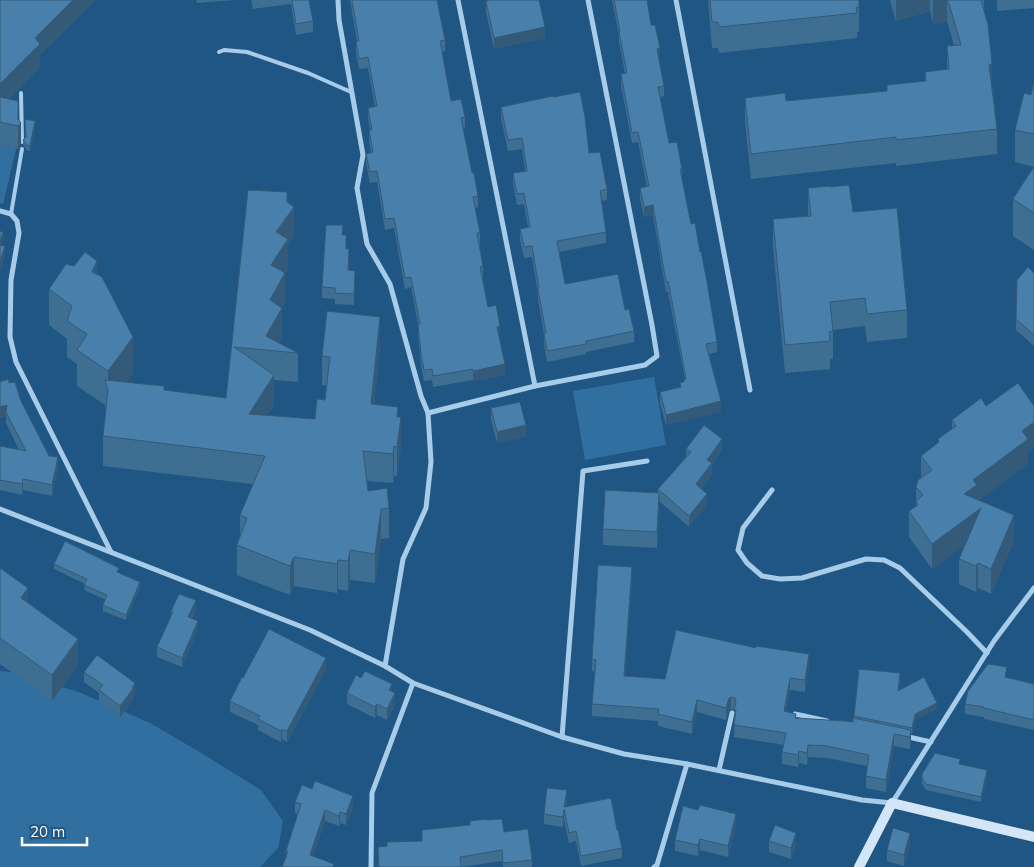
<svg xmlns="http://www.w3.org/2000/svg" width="1034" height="867" font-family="Mulish,sans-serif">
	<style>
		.green { fill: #306f9f }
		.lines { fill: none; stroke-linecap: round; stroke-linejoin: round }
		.lane { stroke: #a7cce9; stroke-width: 4 }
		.street { stroke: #a7cce9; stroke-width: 5 }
		.secondary { stroke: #d2e6f7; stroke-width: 10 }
		.wall { fill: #3f6e93 }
		.shaded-wall { fill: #335a78 }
		.building { fill: #4980ab; stroke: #335a78 }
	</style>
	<rect width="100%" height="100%" fill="#205683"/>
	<g class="green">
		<path d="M 0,141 L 17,145 L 3,204 L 0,203 Z"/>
		<path d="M 654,377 L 666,445 L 585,460 L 573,391 Z"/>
		<path d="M 0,671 L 20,673 L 81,693 L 150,723 L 198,751 L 261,790 L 283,821 L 278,848 L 260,867 L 0,867 Z"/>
	</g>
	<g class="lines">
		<g class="lane">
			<path d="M 219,52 L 224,50 L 247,52 L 308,73 L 351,92"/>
			<path d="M 21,93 L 22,142"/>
			<path d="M 11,214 L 22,149"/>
		</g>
		<g class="street">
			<path d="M 338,0 L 339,20 L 363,155 L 357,188 L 367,244 L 390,284 L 421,396 L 428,413 L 431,462 L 426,508 L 403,559 L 385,666"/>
			<path d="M 458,0 L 535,386"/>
			<path d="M 676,0 L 750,390"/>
			<path d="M 0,211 L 11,214 L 17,221 L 19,233 L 11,280 L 10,337 L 16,362 L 111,552"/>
			<path d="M 428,413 L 535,386 L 645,365 L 657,356 L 652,325 L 588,0"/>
			<path d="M 772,490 L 743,528 L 738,550 L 747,563 L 762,576 L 780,579 L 802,578 L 866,559 L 884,560 L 900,568 L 967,632 L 987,653"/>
			<path d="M 0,509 L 310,630 L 385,666 L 413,683 L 562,737 L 624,754 L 687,764 L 862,800 L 892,803 L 994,641 L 1034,588"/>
			<path d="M 795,714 L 827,721"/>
			<path d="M 904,736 L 931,742"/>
			<path d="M 562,737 L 583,471 L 647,461"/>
			<path d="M 719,770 L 732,713"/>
			<path d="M 371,867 L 372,793 L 413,683"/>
			<path d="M 654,867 L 657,865 L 687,764"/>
		</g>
		<path class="secondary" d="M 859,867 L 892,803 L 1034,837"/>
	</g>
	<g class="wall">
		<path d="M 0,0 L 40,55 L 40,67 L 8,99 L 18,119 L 21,146 L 18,149 L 0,145 Z"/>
		<path d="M 196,0 L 235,0 L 197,3 Z"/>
		<path d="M 251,0 L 309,0 L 313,21 L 313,32 L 296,35 L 291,4 L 253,9 Z"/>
		<path d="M 350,0 L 437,0 L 445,40 L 445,51 L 442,52 L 451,101 L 465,117 L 465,128 L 463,128 L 472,173 L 478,196 L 478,207 L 475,208 L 480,233 L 480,244 L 479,244 L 483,266 L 483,277 L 482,277 L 488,307 L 500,337 L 499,337 L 505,375 L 473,381 L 473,380 L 433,387 L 432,380 L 424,381 L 421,365 L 418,335 L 418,324 L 411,287 L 405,289 L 394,228 L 385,230 L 377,182 L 370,183 L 366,164 L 366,154 L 371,153 L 369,141 L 369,130 L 370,130 L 368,118 L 368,108 L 375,106 L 368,68 L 359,69 L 356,52 L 356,41 L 357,41 Z"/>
		<path d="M 612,0 L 647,0 L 651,25 L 660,59 L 658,59 L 664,86 L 664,96 L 660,97 L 669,143 L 682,169 L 682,179 L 691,224 L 700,252 L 717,342 L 717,352 L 709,354 L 721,411 L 666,425 L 660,403 L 660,392 L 680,387 L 680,383 L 684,382 L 684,380 L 685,379 L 673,318 L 668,292 L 666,292 L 653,215 L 644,217 L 640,199 L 640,188 L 647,187 L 638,142 L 632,143 L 621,85 L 621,74 L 625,73 L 619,42 L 619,34 Z"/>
		<path d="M 708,0 L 859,0 L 859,32 L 857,32 L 857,38 L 719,53 L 718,48 L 712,48 Z"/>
		<path d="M 890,0 L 984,0 L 984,12 L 997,129 L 997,154 L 896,166 L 896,163 L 751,179 L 745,123 L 745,98 L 786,101 L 887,91 L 887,85 L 925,81 L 925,72 L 947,70 L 947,46 L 954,45 L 947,21 L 933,24 L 930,11 L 896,21 Z"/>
		<path d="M 997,0 L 1034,0 L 1034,8 L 997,11 Z"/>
		<path d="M 486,1 L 545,38 L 494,49 L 486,12 Z"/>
		<path d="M 1034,80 L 1034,167 L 1015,162 L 1015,130 L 1031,95 Z"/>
		<path d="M 501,107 L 589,153 L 607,189 L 607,200 L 601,201 L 606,232 L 606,243 L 559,252 L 565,284 L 625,310 L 634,331 L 634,342 L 586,352 L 586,354 L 547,362 L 544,345 L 544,334 L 538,300 L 538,294 L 532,257 L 524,258 L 520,240 L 520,229 L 528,228 L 524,204 L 517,205 L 513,184 L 513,173 L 525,171 L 522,149 L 508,151 L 501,118 Z"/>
		<path d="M 35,127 L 30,151 L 26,150 L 25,147 L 23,145 L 23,140 Z"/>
		<path d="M 1034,169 L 1034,250 L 1013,236 L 1013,199 Z"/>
		<path d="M 830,187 L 853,212 L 907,310 L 907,338 L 867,342 L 865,326 L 833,330 L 833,359 L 830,359 L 830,369 L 785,373 L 773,247 L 773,219 L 808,216 L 808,188 Z"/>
		<path d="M 248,190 L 287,202 L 294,236 L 288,244 L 288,269 L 285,274 L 285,303 L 282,308 L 282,338 L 279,343 L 298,353 L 298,382 L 274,380 L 274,405 L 267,415 L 315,419 L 325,400 L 327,386 L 322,385 L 322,356 L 380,347 L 374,405 L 398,417 L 401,447 L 397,476 L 394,476 L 393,483 L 367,481 L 368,491 L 389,508 L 389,538 L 381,539 L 375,583 L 350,580 L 348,591 L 338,589 L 337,593 L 294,586 L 290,595 L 237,575 L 237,545 L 240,536 L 240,515 L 253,484 L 103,466 L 103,436 L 106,412 L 105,405 L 77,386 L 77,364 L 67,357 L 67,339 L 49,325 L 49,289 L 97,274 L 133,373 L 126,382 L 164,390 L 226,398 Z"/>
		<path d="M 343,235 L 349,260 L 348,270 L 355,271 L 354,305 L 335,304 L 335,299 L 322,298 L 322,287 Z"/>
		<path d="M 1034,273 L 1034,346 L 1016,330 L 1017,280 Z"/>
		<path d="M 9,383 L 21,401 L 49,456 L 58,468 L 52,496 L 23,490 L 22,495 L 0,490 L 0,446 L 19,450 L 6,423 L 6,416 L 0,418 Z"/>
		<path d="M 986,406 L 1034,406 L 1034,447 L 1028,452 L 1028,464 L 979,500 L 1014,541 L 991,594 L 978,588 L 976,592 L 959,584 L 959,559 L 964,545 L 932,569 L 909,537 L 909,511 L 916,506 L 916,487 L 921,478 L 921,456 L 938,443 L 938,439 L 952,429 L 952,420 Z"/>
		<path d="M 491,408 L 526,436 L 497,443 L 491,419 Z"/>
		<path d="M 686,449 L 722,450 L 712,464 L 712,474 L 701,489 L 707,505 L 689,527 L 659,501 L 657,548 L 603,545 L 603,529 L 658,493 L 658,489 L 686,457 Z"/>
		<path d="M 54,564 L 119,573 L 140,588 L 126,620 L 103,611 L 103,605 L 106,600 L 84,590 L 85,584 L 54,569 Z"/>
		<path d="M 0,568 L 78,665 L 52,701 L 0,664 Z"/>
		<path d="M 632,579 L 625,676 L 665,679 L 809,666 L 805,692 L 790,690 L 786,712 L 796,718 L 853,722 L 854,719 L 859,669 L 900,679 L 899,690 L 937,709 L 915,719 L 912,734 L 911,733 L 911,742 L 910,749 L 894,746 L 886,792 L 866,788 L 866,776 L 867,766 L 827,758 L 808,757 L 807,765 L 799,763 L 798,767 L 782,764 L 782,752 L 784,745 L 734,737 L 735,710 L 731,709 L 729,710 L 726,720 L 697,712 L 692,734 L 658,726 L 658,721 L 592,716 L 592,704 L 595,672 L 592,671 L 592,659 Z"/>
		<path d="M 196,609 L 192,619 L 198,630 L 182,667 L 157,657 L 157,647 L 171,615 L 171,611 Z"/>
		<path d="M 326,669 L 287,742 L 282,739 L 281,742 L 258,730 L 258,725 L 230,712 L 230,701 L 243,678 Z"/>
		<path d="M 84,672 L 135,694 L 133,698 L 133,700 L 120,717 L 99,701 L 99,693 L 84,682 Z"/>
		<path d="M 1007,678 L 1034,684 L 1034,730 L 984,719 L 984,717 L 965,714 L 965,704 Z"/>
		<path d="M 392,692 L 395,704 L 387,720 L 377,715 L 375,718 L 347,704 L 347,693 Z"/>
		<path d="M 960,764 L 987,776 L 981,802 L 926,790 L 922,784 L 922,774 Z"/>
		<path d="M 567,800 L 566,807 L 617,830 L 622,848 L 622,858 L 581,866 L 576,841 L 569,843 L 564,819 L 563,827 L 544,824 L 544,814 Z"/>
		<path d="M 295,802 L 353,807 L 346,825 L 340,823 L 339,826 L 325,821 L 313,856 L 334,867 L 286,856 L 286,851 L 298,814 L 295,813 Z"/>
		<path d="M 698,810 L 736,825 L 728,857 L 700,850 L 698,856 L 675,851 L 675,840 Z"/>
		<path d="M 486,820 L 504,832 L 532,860 L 532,867 L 503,867 L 502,861 L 462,867 L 378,867 L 387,846 L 422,841 L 422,830 L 470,825 L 470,821 Z"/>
		<path d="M 769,841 L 796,843 L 791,859 L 769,852 Z"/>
		<path d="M 910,844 L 904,866 L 887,861 L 887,850 Z"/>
	</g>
	<g class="shaded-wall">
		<path d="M 73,0 L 96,0 L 40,55 L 40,67 L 0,107 L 0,84 L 35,38 Z"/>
		<path d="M 896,0 L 930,0 L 930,11 L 896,21 Z"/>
		<path d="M 933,0 L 947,0 L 947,21 L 933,24 Z"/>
		<path d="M 545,27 L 545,38 L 494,49 L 494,38 Z"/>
		<path d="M 660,48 L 660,59 L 657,59 L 657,49 Z"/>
		<path d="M 992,64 L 992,90 L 989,65 Z"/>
		<path d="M 35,121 L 35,127 L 30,151 L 30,146 Z"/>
		<path d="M 21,123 L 21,146 L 18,149 L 18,126 Z"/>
		<path d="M 287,192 L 287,216 L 294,207 L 294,236 L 288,244 L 288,269 L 285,274 L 285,303 L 270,330 L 270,300 L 271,265 L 276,232 Z"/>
		<path d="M 653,205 L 653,215 L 644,217 L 644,207 Z"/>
		<path d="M 3,232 L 3,243 L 0,253 L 0,242 Z"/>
		<path d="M 5,246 L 5,257 L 0,273 L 0,262 Z"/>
		<path d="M 97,261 L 97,298 L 92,272 Z"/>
		<path d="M 282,308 L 282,338 L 275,351 L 266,336 Z"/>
		<path d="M 380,317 L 380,347 L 371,434 L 371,404 Z"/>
		<path d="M 500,326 L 500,337 L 497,338 L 497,327 Z"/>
		<path d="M 133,337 L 133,373 L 108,408 L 108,371 Z"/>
		<path d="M 505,364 L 505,375 L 473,381 L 473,371 Z"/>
		<path d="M 274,375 L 274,405 L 249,443 L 249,414 Z"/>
		<path d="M 721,401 L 721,411 L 666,425 L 666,415 Z"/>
		<path d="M 7,405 L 6,416 L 0,418 L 0,407 Z"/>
		<path d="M 401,417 L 401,447 L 397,476 L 397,447 Z"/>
		<path d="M 1034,422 L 1034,447 L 1028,452 L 1028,464 L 977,502 L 964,494 L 973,480 L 1022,431 Z"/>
		<path d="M 526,425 L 526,436 L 497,443 L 497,432 Z"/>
		<path d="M 722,439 L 722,450 L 712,464 L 712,474 L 696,495 L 696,484 L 707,460 Z"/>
		<path d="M 394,446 L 394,476 L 393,483 L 393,454 Z"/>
		<path d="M 58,457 L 58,468 L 52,496 L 52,485 Z"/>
		<path d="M 23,479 L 23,490 L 22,495 L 22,484 Z"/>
		<path d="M 659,493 L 659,509 L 657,548 L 657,532 Z"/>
		<path d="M 707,494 L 707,505 L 689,527 L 689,516 Z"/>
		<path d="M 981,508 L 981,533 L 932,569 L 932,544 Z"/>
		<path d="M 381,509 L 381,539 L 375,583 L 375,554 Z"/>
		<path d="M 1014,515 L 1014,541 L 991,594 L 991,569 Z"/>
		<path d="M 350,550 L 350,580 L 348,591 L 348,561 Z"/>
		<path d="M 294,557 L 294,586 L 290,595 L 290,566 Z"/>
		<path d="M 338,560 L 338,589 L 337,593 L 337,564 Z"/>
		<path d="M 978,563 L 978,588 L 976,592 L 976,566 Z"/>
		<path d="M 632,567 L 632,579 L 624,688 L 624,676 Z"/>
		<path d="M 140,582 L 140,588 L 126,620 L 126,615 Z"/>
		<path d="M 28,588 L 28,614 L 21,598 Z"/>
		<path d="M 196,600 L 196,609 L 188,626 L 188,617 Z"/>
		<path d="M 198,621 L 198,630 L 182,667 L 182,658 Z"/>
		<path d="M 78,639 L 78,665 L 52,701 L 52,675 Z"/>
		<path d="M 809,654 L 809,666 L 805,692 L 805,680 Z"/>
		<path d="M 326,658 L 326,669 L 287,742 L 287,731 Z"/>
		<path d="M 790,678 L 790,690 L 784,723 L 784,711 Z"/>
		<path d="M 135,683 L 135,694 L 133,698 L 133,700 L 120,717 L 120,706 Z"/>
		<path d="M 392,684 L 392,695 L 389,690 Z"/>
		<path d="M 395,693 L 395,704 L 387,720 L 387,709 Z"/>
		<path d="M 731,697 L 731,709 L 729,710 L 726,720 L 726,708 L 729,698 Z"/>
		<path d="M 697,700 L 697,712 L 692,734 L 692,722 Z"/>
		<path d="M 937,703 L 937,709 L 915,719 L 912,734 L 912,728 L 915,714 Z"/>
		<path d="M 377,704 L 377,715 L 375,718 L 375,707 Z"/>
		<path d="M 282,729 L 282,739 L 281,742 L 281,731 Z"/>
		<path d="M 911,730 L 911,742 L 910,749 L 910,737 Z"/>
		<path d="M 894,734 L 894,746 L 886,792 L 886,780 Z"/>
		<path d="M 808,745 L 808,757 L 807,765 L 807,753 Z"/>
		<path d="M 799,751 L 799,763 L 798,767 L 798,755 Z"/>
		<path d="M 987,770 L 987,776 L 981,802 L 981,797 Z"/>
		<path d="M 567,790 L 567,800 L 565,813 L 564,810 Z"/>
		<path d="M 353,796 L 353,807 L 346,825 L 346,814 Z"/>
		<path d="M 564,809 L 564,819 L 563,827 L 563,817 Z"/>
		<path d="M 325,810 L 325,821 L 310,866 L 310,855 Z"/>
		<path d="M 340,812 L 340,823 L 339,826 L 339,816 Z"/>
		<path d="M 736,814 L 736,825 L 728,857 L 728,846 Z"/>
		<path d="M 796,833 L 796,843 L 791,859 L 791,848 Z"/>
		<path d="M 910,833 L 910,844 L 904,866 L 904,855 Z"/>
		<path d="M 700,839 L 700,850 L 698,856 L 698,845 Z"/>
	</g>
	<g class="building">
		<path d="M 0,0 L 73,0 L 35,38 L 40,44 L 0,84 Z"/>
		<path d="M 292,0 L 309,0 L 313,21 L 296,24 Z"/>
		<path d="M 352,0 L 437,0 L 445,40 L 440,41 L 451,101 L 461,99 L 465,117 L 461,118 L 472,173 L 474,173 L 478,196 L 473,197 L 480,233 L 477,233 L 483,266 L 480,267 L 488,307 L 496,305 L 500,326 L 497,327 L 505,364 L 473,371 L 473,369 L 433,376 L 432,369 L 424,370 L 421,354 L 418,324 L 420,324 L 411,277 L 405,278 L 394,218 L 385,219 L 377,171 L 370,172 L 366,154 L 373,152 L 369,130 L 372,130 L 368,108 L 377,106 L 368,57 L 359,59 L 356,41 L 359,41 Z"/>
		<path d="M 490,0 L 539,0 L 545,27 L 494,38 L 486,1 Z"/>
		<path d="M 614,0 L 647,0 L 651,25 L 655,25 L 660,48 L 657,49 L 664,86 L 658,87 L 669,143 L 677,142 L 682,169 L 680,169 L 691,224 L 695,223 L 700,252 L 701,251 L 707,282 L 717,342 L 706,344 L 721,401 L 666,415 L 660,392 L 681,387 L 680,383 L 684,382 L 684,380 L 686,379 L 673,307 L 668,281 L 666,282 L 653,205 L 644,207 L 640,188 L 649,186 L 638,132 L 632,133 L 621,74 L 627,73 L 619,32 L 620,31 Z"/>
		<path d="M 710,0 L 859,0 L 859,7 L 856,7 L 857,13 L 719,27 L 718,22 L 712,22 Z"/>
		<path d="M 948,0 L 981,0 L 988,25 L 992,64 L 989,65 L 997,129 L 896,140 L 896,137 L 751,154 L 745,98 L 785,93 L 786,101 L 887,91 L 887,85 L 926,81 L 925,72 L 949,69 L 947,46 L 961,45 Z"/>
		<path d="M 1034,80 L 1034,134 L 1015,130 L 1024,93 L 1031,95 Z"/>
		<path d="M 580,92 L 585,117 L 589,153 L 600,152 L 607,189 L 600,191 L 606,232 L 557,241 L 565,284 L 618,274 L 625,310 L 629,309 L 634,331 L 586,341 L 586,344 L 547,351 L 544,334 L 546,333 L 538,289 L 539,288 L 532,246 L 524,247 L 520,229 L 530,227 L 524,193 L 517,194 L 513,173 L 527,171 L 522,138 L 508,140 L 501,107 L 553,96 L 554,97 Z"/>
		<path d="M 0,97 L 18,101 L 18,119 L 21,123 L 18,126 L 0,122 Z"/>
		<path d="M 25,119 L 35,121 L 30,146 L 26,145 L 25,142 L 23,140 L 26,137 Z"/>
		<path d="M 1033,168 L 1034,169 L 1034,213 L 1013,199 Z"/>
		<path d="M 849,185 L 853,212 L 897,208 L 907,310 L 867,314 L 865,298 L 830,302 L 833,331 L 829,332 L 830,341 L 785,345 L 773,219 L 811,216 L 808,188 L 830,186 L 830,187 Z"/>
		<path d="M 248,190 L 287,192 L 287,202 L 294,207 L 276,232 L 288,239 L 271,265 L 285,273 L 270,300 L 282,308 L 266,336 L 298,353 L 234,347 L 274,375 L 249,414 L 315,419 L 317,399 L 325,400 L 330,357 L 322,356 L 327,311 L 380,317 L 371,404 L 398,407 L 397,417 L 401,417 L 397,447 L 394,446 L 393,454 L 363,451 L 368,491 L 387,488 L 389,508 L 381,509 L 375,554 L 350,550 L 348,561 L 338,560 L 337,564 L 294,557 L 290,566 L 237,545 L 247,518 L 240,515 L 265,456 L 103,436 L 108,390 L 105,380 L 164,386 L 164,390 L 226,398 Z"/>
		<path d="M 326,225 L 343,225 L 342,235 L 346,235 L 346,249 L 349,249 L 348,270 L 355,271 L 354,294 L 335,293 L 335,288 L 322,287 Z"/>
		<path d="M 0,231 L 3,232 L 0,242 Z"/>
		<path d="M 0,245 L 5,246 L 0,262 Z"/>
		<path d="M 85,252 L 97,261 L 92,272 L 102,277 L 133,337 L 108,371 L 77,350 L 87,334 L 67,321 L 72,306 L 49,289 L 66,264 L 74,266 Z"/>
		<path d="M 1028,267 L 1034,273 L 1034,335 L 1016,319 L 1017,280 Z"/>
		<path d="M 8,379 L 9,383 L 15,382 L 21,401 L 49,456 L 58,457 L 52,485 L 23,479 L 22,484 L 0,480 L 0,446 L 26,451 L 6,412 L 7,405 L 0,407 L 0,382 Z"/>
		<path d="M 1018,383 L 1034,406 L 1034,422 L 1022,431 L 1028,439 L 973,480 L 977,485 L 964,494 L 1014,515 L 991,569 L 978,563 L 976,566 L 959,559 L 981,508 L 932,544 L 909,511 L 918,505 L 916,501 L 923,495 L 916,487 L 918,480 L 932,470 L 921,456 L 939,442 L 938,439 L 956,426 L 952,420 L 981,398 L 986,406 Z"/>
		<path d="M 520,402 L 526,425 L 497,432 L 491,408 Z"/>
		<path d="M 704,425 L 722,439 L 707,460 L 712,463 L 696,484 L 707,494 L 689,516 L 658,489 L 691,452 L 686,449 Z"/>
		<path d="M 605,490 L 659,493 L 657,532 L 603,529 Z"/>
		<path d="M 65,541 L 119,568 L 117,572 L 140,582 L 126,615 L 103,605 L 107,595 L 84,585 L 87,579 L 54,564 Z"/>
		<path d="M 598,565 L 632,567 L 624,676 L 665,679 L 676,630 L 756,648 L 756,646 L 809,654 L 805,680 L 790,678 L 784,711 L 796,714 L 795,718 L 845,721 L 853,722 L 853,718 L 911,730 L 910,737 L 894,734 L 886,780 L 866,776 L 869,755 L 827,746 L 808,745 L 807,753 L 799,751 L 798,755 L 782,752 L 786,733 L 734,725 L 736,710 L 734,710 L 736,702 L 735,698 L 731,697 L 729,698 L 726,708 L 697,700 L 692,722 L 658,714 L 659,709 L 592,704 L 596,660 L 592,659 Z"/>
		<path d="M 0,568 L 28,588 L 21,598 L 78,639 L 52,675 L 0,638 Z"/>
		<path d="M 179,594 L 196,600 L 188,617 L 198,621 L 182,658 L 157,647 L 173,612 L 171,611 Z"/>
		<path d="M 269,629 L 326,658 L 287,731 L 282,729 L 281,731 L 258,719 L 260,716 L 230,701 L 242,677 L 243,678 Z"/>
		<path d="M 97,655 L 135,683 L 132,688 L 133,689 L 120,706 L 99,690 L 103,685 L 84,672 Z"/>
		<path d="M 988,664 L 1007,667 L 1005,677 L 1034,684 L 1034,720 L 984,708 L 984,707 L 965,704 L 968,691 Z"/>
		<path d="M 859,669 L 900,673 L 898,691 L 924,677 L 937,703 L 915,714 L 912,728 L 854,716 Z"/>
		<path d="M 365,671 L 392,684 L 389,690 L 395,693 L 387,709 L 377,704 L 375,707 L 347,693 L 356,675 L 361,678 Z"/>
		<path d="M 935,753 L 960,759 L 959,764 L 987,770 L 981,797 L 926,784 L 922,778 L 922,774 Z"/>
		<path d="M 315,781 L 353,796 L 346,814 L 340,812 L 339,816 L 325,810 L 310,855 L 334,864 L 333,867 L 282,867 L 288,852 L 286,851 L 301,804 L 295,802 L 302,785 L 312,789 Z"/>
		<path d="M 547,788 L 567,790 L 564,807 L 611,798 L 617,830 L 618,830 L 622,848 L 581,856 L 576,831 L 569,833 L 564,809 L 563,817 L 544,814 Z"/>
		<path d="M 700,805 L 736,814 L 728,846 L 700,839 L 698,845 L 675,840 L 683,806 L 698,810 Z"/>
		<path d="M 486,819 L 486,820 L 502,819 L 504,832 L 528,829 L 532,860 L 503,863 L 502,850 L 460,857 L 461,867 L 379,867 L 378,847 L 387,846 L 387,842 L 422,841 L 422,830 L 470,825 L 470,821 Z"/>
		<path d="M 775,825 L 796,833 L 791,848 L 769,841 Z"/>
		<path d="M 893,828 L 910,833 L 904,855 L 887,850 Z"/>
	</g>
	<path d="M22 837v8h65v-8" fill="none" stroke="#ffffff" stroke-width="2.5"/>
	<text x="30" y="837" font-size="15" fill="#ffffff" stroke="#205683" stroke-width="4" paint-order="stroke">20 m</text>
</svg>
